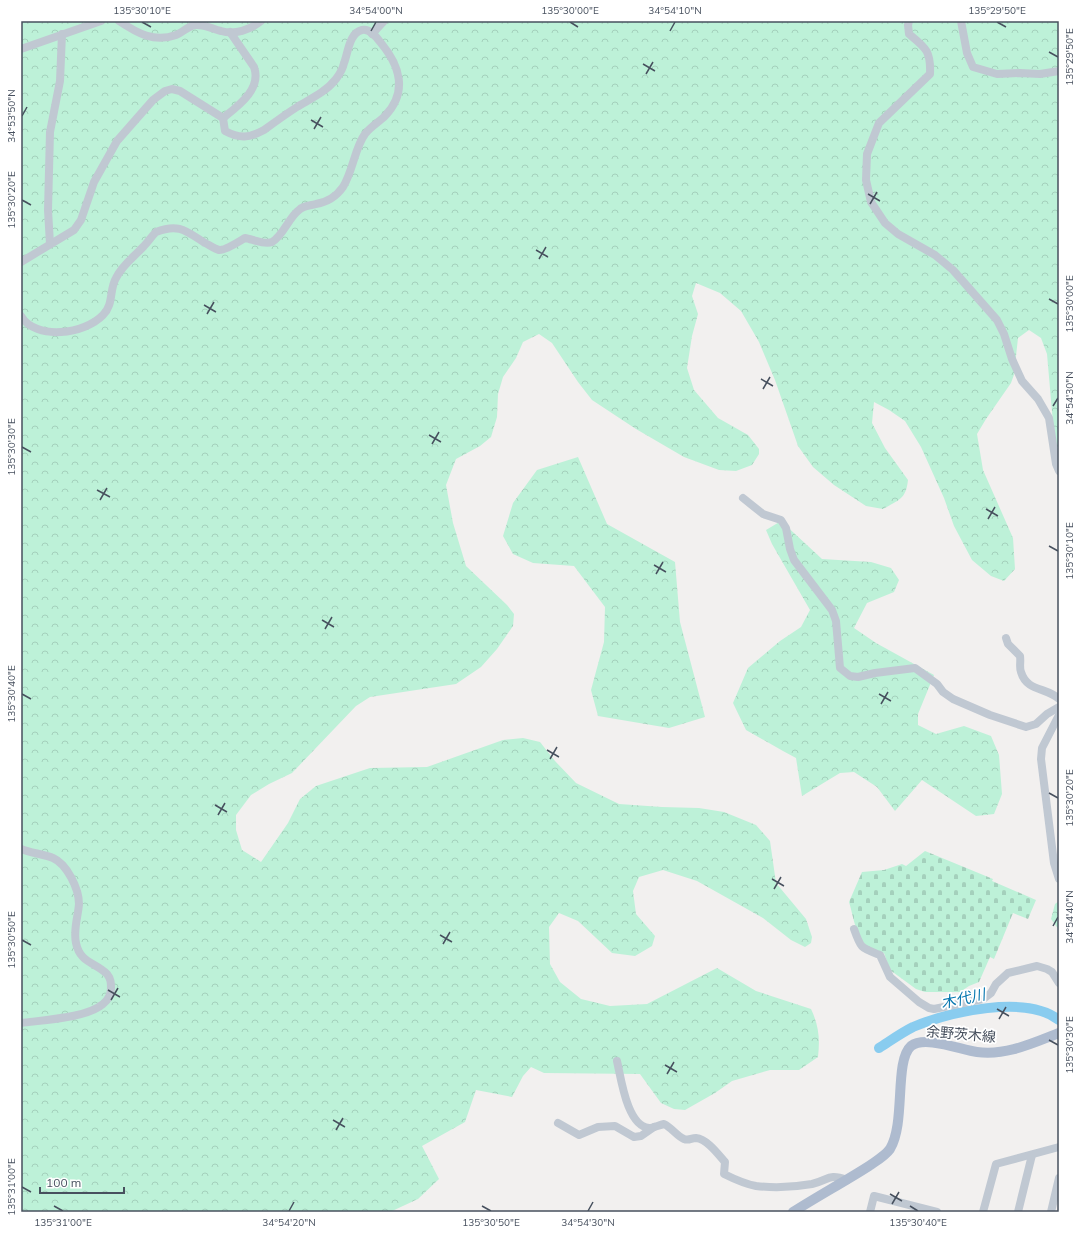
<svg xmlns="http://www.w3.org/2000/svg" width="1080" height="1233" font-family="Mulish,'Noto Sans JP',sans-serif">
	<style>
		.forest { fill: url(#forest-crowns) }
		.cemetery { fill: url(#cemetery-stones) }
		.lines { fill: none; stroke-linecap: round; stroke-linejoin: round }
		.river { stroke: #89ccef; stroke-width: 10 }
		.minor { stroke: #c0c8d2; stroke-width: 8 }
		.major { stroke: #aebbcf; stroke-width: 10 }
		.ticks { fill: none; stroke: #47505e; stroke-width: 1.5 }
		.labels { text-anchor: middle; stroke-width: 3.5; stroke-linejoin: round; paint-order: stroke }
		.street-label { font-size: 14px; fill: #47505e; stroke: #fff }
		.water-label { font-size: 15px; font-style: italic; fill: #0877b0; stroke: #fff }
		.neatline { fill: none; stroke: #47505e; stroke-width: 1.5 }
		.ticks-label { font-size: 10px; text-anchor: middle; fill: #47505e }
	</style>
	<defs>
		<pattern id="forest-crowns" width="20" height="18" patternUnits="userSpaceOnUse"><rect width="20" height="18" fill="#bdf1d8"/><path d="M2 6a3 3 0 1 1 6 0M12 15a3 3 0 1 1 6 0" fill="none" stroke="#a4d0bc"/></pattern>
		<pattern id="cemetery-stones" width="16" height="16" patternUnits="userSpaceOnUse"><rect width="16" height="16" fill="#bdf1d8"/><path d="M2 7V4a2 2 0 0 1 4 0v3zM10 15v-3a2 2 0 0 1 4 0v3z" fill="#a4d0bc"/></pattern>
	</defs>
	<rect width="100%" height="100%" fill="#f2f0ef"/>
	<g class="forest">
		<path d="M 21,21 L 1059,21 L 1059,468 L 1055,446 L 1047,354 L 1041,338 L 1029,330 L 1018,338 L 1016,356 L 1016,369 L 1011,383 L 986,419 L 977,434 L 983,470 L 1013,538 L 1015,569 L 1004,581 L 991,576 L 972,560 L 954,526 L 944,498 L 921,447 L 905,421 L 889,410 L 874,402 L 872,423 L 885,448 L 908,480 C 906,499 899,500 883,509 L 866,506 L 834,485 L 813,467 L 798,446 L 775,380 L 759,342 L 741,311 L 720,293 L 696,283 L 692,296 L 698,314 L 692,336 L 687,368 L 694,390 L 718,418 L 748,435 L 759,449 L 759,454 L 752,465 L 736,471 L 719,470 L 684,457 L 636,429 L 592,400 L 578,382 L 552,343 L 539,334 L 523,342 L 516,358 L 503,377 L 498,394 L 497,417 L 491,437 L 480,446 L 456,459 L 446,485 L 453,523 L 466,566 L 507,605 L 514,614 L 513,626 L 497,649 L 481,667 L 456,684 L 370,697 L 356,706 L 292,773 L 269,784 L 251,795 L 236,815 L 236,830 L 242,850 L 261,862 L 288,823 L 300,799 L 316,786 L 370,768 L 427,767 L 503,740 L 523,738 L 540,742 L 555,761 L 576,783 L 619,804 L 662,807 L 699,808 L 724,812 L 756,825 L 770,841 L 776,883 L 806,919 L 812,937 L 811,943 L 805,947 L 791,940 L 763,918 L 697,881 L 663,870 L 639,877 L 633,891 L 636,914 L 655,936 L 652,946 L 635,956 L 612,953 L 578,921 L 559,913 L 549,927 L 550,964 L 560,982 L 581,999 L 610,1006 L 647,1004 L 717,968 L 756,991 L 811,1009 C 819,1026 820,1039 818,1057 L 799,1070 L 770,1070 L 732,1081 L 715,1093 L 685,1110 L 674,1109 L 661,1103 L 640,1074 L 544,1073 L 531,1067 L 523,1076 L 512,1097 L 476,1090 L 465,1122 L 422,1146 L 439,1179 L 418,1199 L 390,1212 L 21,1212 Z"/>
		<path d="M 578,457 L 607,524 L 675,562 L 680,622 L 705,717 L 669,728 L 598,716 L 591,690 L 604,642 L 605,607 L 574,566 L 533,563 L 513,554 L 503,536 L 513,503 L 537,470 Z"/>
		<path d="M 781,521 L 822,559 L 871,562 L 891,568 L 899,580 L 894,592 L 867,603 L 854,628 L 876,643 L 934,675 L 918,714 L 918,725 L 936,734 L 964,726 L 991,736 L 999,755 L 1002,794 L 994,814 L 976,816 L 922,780 L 895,811 L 877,787 L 854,772 L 840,773 L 802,796 L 796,758 L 783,751 L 746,730 L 733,703 L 748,668 L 780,641 L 801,627 L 810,610 L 772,544 L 766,530 Z"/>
		<path d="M 1059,901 L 1059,930 L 1051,919 L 1055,904 Z"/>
	</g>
	<path class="cemetery" d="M 925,851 L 993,879 L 992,881 L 1036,900 L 1028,919 L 1013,913 L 994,959 L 990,957 L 979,982 L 969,986 L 960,992 L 925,992 L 916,989 L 890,970 L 884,953 C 880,952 873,951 869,948 C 855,936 854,918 849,902 L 862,872 L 884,870 L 902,864 L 906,866 Z"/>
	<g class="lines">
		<path class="river" d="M 879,1048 C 890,1041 901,1033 913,1027 C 949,1012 1026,994 1059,1020"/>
		<g class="minor">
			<path d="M 119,21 C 137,33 154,43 176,35 C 182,33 188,26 195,25 C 205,24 212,29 221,31 C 235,35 250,30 261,21"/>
			<path d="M 909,21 L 908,25 L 909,34 C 926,48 931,51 930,74 L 879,123 L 867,154 L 866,180 L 871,202 L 885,223 L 898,234 L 935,255 L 953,270 L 997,320 L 1004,334 L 1012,359 L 1022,381 L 1038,399 L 1049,418 L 1056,464 L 1059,471"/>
			<path d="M 961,21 L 967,53 L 973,67 L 997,74 L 1020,73 L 1040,74 L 1059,71"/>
			<path d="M 372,34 L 384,21"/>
			<path d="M 21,49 L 101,21"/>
			<path d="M 223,118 C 238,106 262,89 254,67 L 230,32"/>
			<path d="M 50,244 L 48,210 L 50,132 L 60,81 L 62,34"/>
			<path d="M 21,262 L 74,230 L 81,220 L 94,182 L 117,141 L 153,100 L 165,91 L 172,89 L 180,91 L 223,118 L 225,131 C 240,139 249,138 264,130 C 275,122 286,114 297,107 C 310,99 326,92 336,79 C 339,75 343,68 344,63 C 348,53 349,33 362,30 C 370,28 377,38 381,43 C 400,66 408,92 385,116 C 379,122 370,127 365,134 C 355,147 353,171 343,187 C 336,197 328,202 316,204 C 310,206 304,205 299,210 C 289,217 283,236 272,242 C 264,245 252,239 245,238 C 240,241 225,251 219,250 C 215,249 209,245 205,243 C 186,231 179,223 156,232 C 151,237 148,242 144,246 C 134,257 122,265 116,278 C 109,290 114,304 103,315 C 85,334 36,341 21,316"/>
			<path d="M 743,498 L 763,514 L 781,520 L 786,528 L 790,549 L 794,560 L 832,610 L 836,621 L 840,668 L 850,676 L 858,677 L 875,673 L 915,668 L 937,684 L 943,692 L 953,699 L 990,715 L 1026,727 L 1036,724 L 1047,714 L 1059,707"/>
			<path d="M 1006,638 L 1008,644 L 1020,656 C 1021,662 1019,667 1021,672 C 1027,692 1047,687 1059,699"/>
			<path d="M 1059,715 L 1042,748 L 1041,759 L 1054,863 L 1059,879"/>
			<path d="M 21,849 C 31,853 43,854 53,858 C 67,864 79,889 79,904 C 78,917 73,930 76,943 C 80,963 95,962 107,974 C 111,979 111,983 111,988 C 111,994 108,1000 103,1004 C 87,1018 43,1020 21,1023"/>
			<path d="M 854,929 C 861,949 861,948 880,955 L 890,977 L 919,1002 L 929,1008 L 934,1009 L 983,999 L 991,993 L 996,984 L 1008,973 L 1037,966 L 1047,969 L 1052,972 L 1059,983"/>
			<path d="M 617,1061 C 621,1078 627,1126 649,1128 C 653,1128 659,1125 664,1124 C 672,1128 677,1136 684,1139 C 689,1141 691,1138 696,1138 C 707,1139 718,1154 725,1162 L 724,1174 C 734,1179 745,1184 756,1186 C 773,1188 795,1187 812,1184 C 829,1180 828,1173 847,1180"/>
			<path d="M 558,1123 L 579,1135 L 598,1127 L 615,1126 L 634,1137 L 641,1136 L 654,1127"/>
			<path d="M 870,1212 L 874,1196 L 937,1212"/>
			<path d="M 983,1212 L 996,1164 L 1059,1147"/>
			<path d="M 1018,1212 L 1032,1155"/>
			<path d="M 1051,1212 L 1059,1178"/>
		</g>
		<path class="major" d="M 793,1212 C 818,1196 844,1182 869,1166 C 876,1161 885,1156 890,1149 C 906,1123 894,1061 911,1046 C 925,1035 961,1050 977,1052 C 1006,1056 1033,1043 1059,1033"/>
	</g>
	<path class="ticks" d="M 142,22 L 151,27M 570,22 L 578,27M 997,22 L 1006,27M 371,31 L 376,22M 670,31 L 675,22M 1049,52 L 1058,57M 643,64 L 655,71M 646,74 L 653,62M 22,116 L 27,107M 311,120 L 323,127M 314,129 L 321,117M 868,194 L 880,201M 22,200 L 31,205M 870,204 L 877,192M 536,250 L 548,257M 539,259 L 546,247M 1049,299 L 1058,304M 204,305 L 216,312M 207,314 L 214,302M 761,379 L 773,386M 763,389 L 770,377M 1053,406 L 1058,398M 429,435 L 441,442M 432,444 L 439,432M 22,447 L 31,452M 97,490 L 110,497M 100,500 L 107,488M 986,509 L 998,516M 988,519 L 995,507M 1049,546 L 1058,551M 654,565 L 666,572M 656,574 L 663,562M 322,620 L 334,627M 325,629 L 332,617M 22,694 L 31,699M 879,694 L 891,701M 881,704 L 888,692M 547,750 L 559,757M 550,759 L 557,747M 1049,793 L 1058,798M 215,805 L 227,812M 218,815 L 225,803M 772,879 L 784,886M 774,889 L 781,877M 1053,926 L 1058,917M 440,935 L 452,942M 22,940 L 31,945M 443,944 L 450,932M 108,990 L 120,997M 111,1000 L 118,988M 997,1009 L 1009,1016M 999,1019 L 1006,1007M 1049,1040 L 1058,1045M 665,1065 L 677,1072M 667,1074 L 674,1062M 333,1120 L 345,1127M 336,1130 L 343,1118M 22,1187 L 31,1192M 890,1194 L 902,1201M 892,1204 L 899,1192M 54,1206 L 63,1211M 482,1206 L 491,1211M 910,1206 L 918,1211M 289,1211 L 294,1202M 588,1211 L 593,1202"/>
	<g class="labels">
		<g class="street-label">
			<text transform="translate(961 1034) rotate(5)" y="5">余野茨木線</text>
		</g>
		<g class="water-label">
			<text transform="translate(963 999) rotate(-12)" y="5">木代川</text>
		</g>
	</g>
	<rect width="1080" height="1233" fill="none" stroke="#ffffff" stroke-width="44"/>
	<path d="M40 1187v6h84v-6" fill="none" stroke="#47505e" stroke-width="2"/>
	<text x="46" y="1187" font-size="12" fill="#47505e" stroke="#ffffff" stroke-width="3" paint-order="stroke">100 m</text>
	<rect x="22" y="22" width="1036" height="1189" class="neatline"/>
	<g class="ticks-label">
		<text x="142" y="14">135°30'10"E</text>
		<text x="376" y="14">34°54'00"N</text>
		<text x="570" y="14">135°30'00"E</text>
		<text x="675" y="14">34°54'10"N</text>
		<text x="997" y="14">135°29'50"E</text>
		<text transform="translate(1069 57) rotate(-90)" y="4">135°29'50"E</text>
		<text transform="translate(11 116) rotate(-90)" y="4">34°53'50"N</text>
		<text transform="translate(11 200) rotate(-90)" y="4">135°30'20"E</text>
		<text transform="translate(1069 304) rotate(-90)" y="4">135°30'00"E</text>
		<text transform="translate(1069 398) rotate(-90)" y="4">34°54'30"N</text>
		<text transform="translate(11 447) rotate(-90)" y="4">135°30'30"E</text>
		<text transform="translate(1069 551) rotate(-90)" y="4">135°30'10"E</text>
		<text transform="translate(11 694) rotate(-90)" y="4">135°30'40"E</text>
		<text transform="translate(1069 798) rotate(-90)" y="4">135°30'20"E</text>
		<text transform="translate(1069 917) rotate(-90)" y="4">34°54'40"N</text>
		<text transform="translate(11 940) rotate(-90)" y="4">135°30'50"E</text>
		<text transform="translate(1069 1045) rotate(-90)" y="4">135°30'30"E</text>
		<text transform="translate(11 1187) rotate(-90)" y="4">135°31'00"E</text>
		<text x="63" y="1226">135°31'00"E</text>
		<text x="289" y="1226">34°54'20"N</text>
		<text x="491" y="1226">135°30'50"E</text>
		<text x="588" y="1226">34°54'30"N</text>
		<text x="918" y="1226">135°30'40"E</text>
	</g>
</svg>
